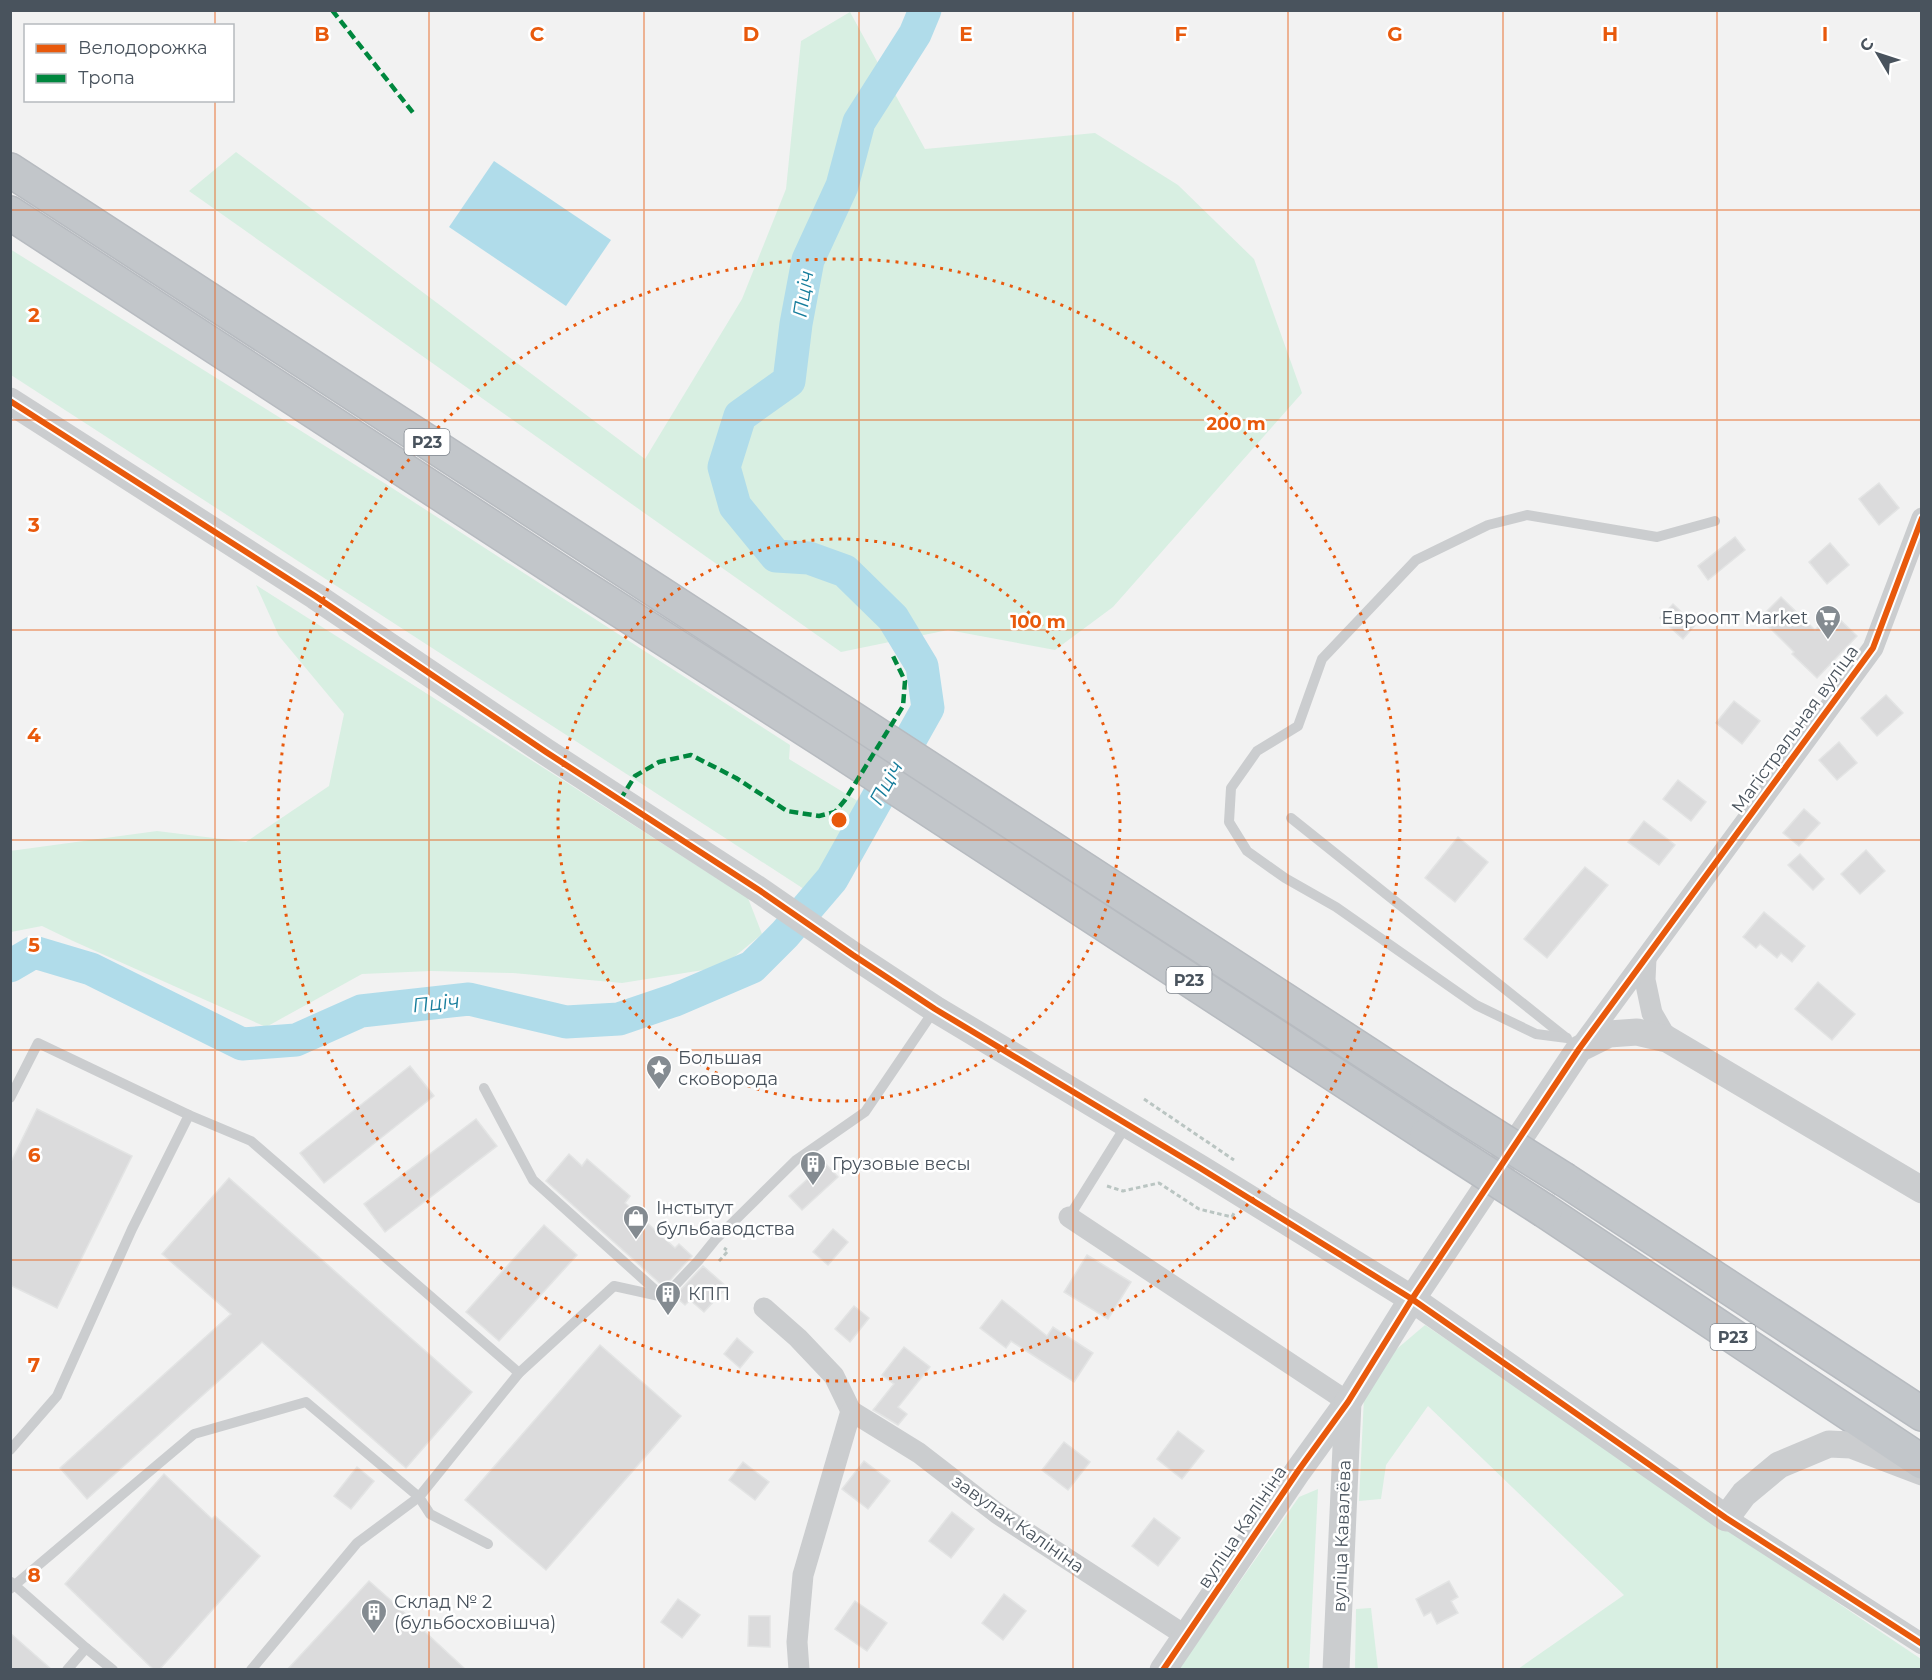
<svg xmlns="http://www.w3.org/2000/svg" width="1932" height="1680" font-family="Montserrat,sans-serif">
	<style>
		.green { fill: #d8efe2 }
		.water { fill: #b0dcea }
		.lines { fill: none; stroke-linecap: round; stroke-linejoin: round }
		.river { stroke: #b0dcea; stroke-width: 33 }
		.building { fill: #dbdbdc; stroke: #e3e4e4; stroke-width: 1.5 }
		.trunk-casing { stroke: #b7bbc0; stroke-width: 36 }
		.path { stroke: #bac5c2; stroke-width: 3; stroke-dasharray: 4.5 3; stroke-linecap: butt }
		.service { stroke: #cbcdcf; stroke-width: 10 }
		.minor { stroke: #cbcdcf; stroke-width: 21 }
		.tertiary { stroke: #cbcdcf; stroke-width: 27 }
		.trunk { stroke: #c2c6ca; stroke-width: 33 }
		.trunk-bridge-casing { stroke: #b7bbc0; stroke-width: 36; stroke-linecap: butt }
		.trunk-bridge { stroke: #c2c6ca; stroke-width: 33 }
		.quiet { stroke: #00873e; stroke-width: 4.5; stroke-dasharray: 9 4.5; stroke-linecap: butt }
		.cycleway-casing { stroke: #fff; stroke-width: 10 }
		.cycleway { stroke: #e8590c; stroke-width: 6 }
		.grid { fill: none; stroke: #e8590c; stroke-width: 1.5; stroke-opacity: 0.55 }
		.ring { fill: none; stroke: #e8590c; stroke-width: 3; stroke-dasharray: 3 6 }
		.labels { text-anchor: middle; stroke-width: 5; stroke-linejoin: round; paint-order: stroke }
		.shield { fill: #fff; stroke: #80878e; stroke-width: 1.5 }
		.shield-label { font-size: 16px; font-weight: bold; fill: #49535d }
		.poi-label { font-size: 18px; fill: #49535d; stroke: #fff; text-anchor: start }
		.street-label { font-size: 18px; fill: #49535d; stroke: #fff }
		.water-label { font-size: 20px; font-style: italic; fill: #167d9c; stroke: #fff }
		.grid-label { font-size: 20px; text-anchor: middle; font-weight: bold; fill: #e8590c; stroke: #fff; stroke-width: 5; stroke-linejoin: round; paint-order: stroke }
		.centre { fill: #e8590c; stroke: #fff; stroke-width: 3 }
		.ring-label { font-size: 18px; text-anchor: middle; font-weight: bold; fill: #e8590c; stroke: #fff; stroke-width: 5; stroke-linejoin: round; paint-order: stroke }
	</style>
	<rect width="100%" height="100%" fill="#f2f2f2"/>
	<g class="green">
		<path d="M 850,12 L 925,149 L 1095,133 L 1178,185 L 1254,259 L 1302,393 L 1113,607 L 1055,650 L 948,630 L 841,652 L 189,191 L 236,152 L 645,459 L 742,299 L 786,189 L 801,41 Z"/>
		<path d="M 10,249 L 389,486 L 790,745 L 789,759 L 861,803 L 825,873 L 807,891 L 11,375 Z"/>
		<path d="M 256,585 L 748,898 L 762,934 L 722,967 L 622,983 L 513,973 L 431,971 L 362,974 L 266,1027 L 73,941 L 42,926 L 11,932 L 10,851 L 157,831 L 246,842 L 329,786 L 344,714 L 279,636 Z"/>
		<path d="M 1425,1325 L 1921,1659 L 1921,1669 L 1518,1669 L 1624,1595 L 1428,1406 L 1386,1465 L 1381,1499 L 1359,1501 L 1365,1376 Z"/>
		<path d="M 1318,1489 L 1309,1669 L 1178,1670 L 1299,1497 Z"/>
		<path d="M 1371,1608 L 1378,1669 L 1355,1669 L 1356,1609 Z"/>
	</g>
	<path class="water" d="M 494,161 L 611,240 L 566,306 L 449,227 Z"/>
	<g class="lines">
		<path class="river" d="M 10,966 L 34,952 L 91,969 L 242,1044 L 296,1040 L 361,1011 L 469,999 L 566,1022 L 619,1019 L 675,1000 L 752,967 L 785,934 L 832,879 L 928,708 L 922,666 L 893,618 L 845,571 L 809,558 L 776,556 L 735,506 L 724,467 L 740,416 L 789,381 L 796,324 L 808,260 L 842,186 L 859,122 L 915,34 L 925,10"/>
	</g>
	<g class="building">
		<path d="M 1879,483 L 1899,508 L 1879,525 L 1859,499 Z"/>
		<path d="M 1735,537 L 1745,550 L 1708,580 L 1698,566 Z"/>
		<path d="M 1830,543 L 1849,565 L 1827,584 L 1809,562 Z"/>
		<path d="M 1781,597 L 1815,630 L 1832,612 L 1857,636 L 1817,678 L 1792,654 L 1794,652 L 1760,618 Z"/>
		<path d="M 1673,604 L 1695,625 L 1683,639 L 1660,618 Z"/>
		<path d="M 1886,695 L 1903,713 L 1877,736 L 1861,718 Z"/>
		<path d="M 1734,701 L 1760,721 L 1742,744 L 1716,723 Z"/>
		<path d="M 1839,742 L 1857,763 L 1837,780 L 1819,760 Z"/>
		<path d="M 1678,780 L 1706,802 L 1691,821 L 1663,799 Z"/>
		<path d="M 1804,809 L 1820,823 L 1799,846 L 1783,833 Z"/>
		<path d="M 1644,821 L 1675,845 L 1659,865 L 1628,842 Z"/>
		<path d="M 1458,837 L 1488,862 L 1455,902 L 1425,878 Z"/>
		<path d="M 1866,850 L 1885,871 L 1860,894 L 1841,874 Z"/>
		<path d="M 1800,854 L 1824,879 L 1813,890 L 1788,865 Z"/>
		<path d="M 1585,867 L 1608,885 L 1547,958 L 1524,939 Z"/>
		<path d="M 1764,912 L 1805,946 L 1792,962 L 1781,953 L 1777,958 L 1760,944 L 1756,948 L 1743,937 Z"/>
		<path d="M 1818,982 L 1855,1014 L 1832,1040 L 1795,1009 Z"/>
		<path d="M 410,1066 L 434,1096 L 324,1183 L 300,1153 Z"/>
		<path d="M 37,1109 L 132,1156 L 57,1308 L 10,1285 L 10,1164 Z"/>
		<path d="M 476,1119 L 497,1146 L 385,1232 L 364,1204 Z"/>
		<path d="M 569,1154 L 582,1166 L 587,1159 L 630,1196 L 625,1203 L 675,1248 L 679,1244 L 692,1256 L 664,1287 L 546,1181 Z"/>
		<path d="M 825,1163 L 838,1177 L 802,1210 L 789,1196 Z"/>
		<path d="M 229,1178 L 472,1392 L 406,1468 L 262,1342 L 87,1499 L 60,1468 L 231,1314 L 162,1254 Z"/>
		<path d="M 544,1225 L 577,1255 L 499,1341 L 466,1312 Z"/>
		<path d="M 833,1229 L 848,1242 L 828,1265 L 813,1252 Z"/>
		<path d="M 1087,1255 L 1131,1282 L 1108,1319 L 1064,1292 Z"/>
		<path d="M 703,1266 L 727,1287 L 704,1312 L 690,1300 L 685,1305 L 675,1296 Z"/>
		<path d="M 1002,1300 L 1047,1336 L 1053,1327 L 1093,1353 L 1074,1382 L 1011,1341 L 1006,1348 L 980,1328 Z"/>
		<path d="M 854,1306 L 869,1318 L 850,1342 L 835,1329 Z"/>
		<path d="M 737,1338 L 753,1352 L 740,1368 L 724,1354 Z"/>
		<path d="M 600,1345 L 681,1416 L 546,1570 L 465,1500 Z"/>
		<path d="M 904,1347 L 930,1367 L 898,1407 L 907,1414 L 898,1425 L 873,1410 L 894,1384 L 882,1375 Z"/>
		<path d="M 1178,1431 L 1204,1451 L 1182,1479 L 1157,1459 Z"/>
		<path d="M 1064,1442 L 1090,1462 L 1068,1490 L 1042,1470 Z"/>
		<path d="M 864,1461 L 890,1481 L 868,1509 L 842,1489 Z"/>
		<path d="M 743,1462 L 769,1482 L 755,1500 L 729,1480 Z"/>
		<path d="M 357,1467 L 374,1481 L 351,1509 L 334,1496 Z"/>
		<path d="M 164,1474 L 212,1519 L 215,1516 L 260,1556 L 159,1670 L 154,1670 L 65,1584 Z"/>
		<path d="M 952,1512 L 974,1529 L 951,1558 L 929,1541 Z"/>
		<path d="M 1154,1518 L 1180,1538 L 1158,1566 L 1132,1546 Z"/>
		<path d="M 369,1581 L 395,1604 L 466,1670 L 287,1670 Z"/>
		<path d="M 1449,1581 L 1458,1597 L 1451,1601 L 1458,1613 L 1437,1624 L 1431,1612 L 1424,1616 L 1416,1599 Z"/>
		<path d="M 1004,1594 L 1026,1611 L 1003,1640 L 982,1623 Z"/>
		<path d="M 678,1599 L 700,1615 L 682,1638 L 661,1622 Z"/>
		<path d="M 855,1601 L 887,1623 L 867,1651 L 835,1629 Z"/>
		<path d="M 749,1616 L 770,1616 L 770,1647 L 748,1646 Z"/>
		<path d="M 10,1633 L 52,1670 L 10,1670 Z"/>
	</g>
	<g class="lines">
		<defs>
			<g id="trunk">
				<path d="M 10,170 L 1446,1105"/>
				<path d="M 10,213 L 577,583 L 824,741 L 1427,1135"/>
				<path d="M 1565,1180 L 1922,1414"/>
				<path d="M 1545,1211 L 1922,1462"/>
			</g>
		</defs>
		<use href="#trunk" class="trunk-casing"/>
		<g class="path">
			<path d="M 1144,1099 L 1234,1160"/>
			<path d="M 1107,1186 L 1123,1191 L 1159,1183 L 1199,1209 L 1232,1217 L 1234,1213"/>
			<path d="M 719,1261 L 728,1251 L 724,1248"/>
		</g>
		<g class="service">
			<path d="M 1291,818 L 1565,1037"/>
			<path d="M 1567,1038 L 1536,1034 L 1476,1005 L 1336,907 L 1285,878 L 1247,851 L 1229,822 L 1231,788 L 1257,751 L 1298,726 L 1322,659 L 1416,560 L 1488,525 L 1527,515 L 1657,537 L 1715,521"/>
			<path d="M 484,1088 L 533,1180 L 663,1297"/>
			<path d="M 10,1098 L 38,1043 L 189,1115"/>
			<path d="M 1069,1217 L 1127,1124"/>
			<path d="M 10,1450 L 57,1396 L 132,1229 L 189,1115 L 251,1141 L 519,1373"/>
			<path d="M 11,1582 L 86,1648 L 113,1670"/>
			<path d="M 10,1589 L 194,1434 L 306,1402 L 419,1497 L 430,1514 L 488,1544"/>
			<path d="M 67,1670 L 86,1648"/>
			<path d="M 251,1670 L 357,1543 L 419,1497 L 519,1373 L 614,1286 L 664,1297 L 698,1261 L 715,1240 L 796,1160 L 865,1112 L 935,1009"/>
		</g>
		<g class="minor">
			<path d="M 1646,958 L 1645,980 L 1652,1013 L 1667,1039"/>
			<path d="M 1579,1049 L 1873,648 L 1922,518"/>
			<path d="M 1069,1217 L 1348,1402"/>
			<path d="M 764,1308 L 798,1338 L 834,1376 L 851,1411"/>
			<path d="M 851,1411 L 919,1453 L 998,1514 L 1186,1636"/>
			<path d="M 1726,1518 L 1922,1644"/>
			<path d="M 799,1670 L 797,1642 L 803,1575 L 851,1411"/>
		</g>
		<g class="tertiary">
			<path d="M 10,401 L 315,596 L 546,752 L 759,890 L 853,955 L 935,1009 L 1200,1168 L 1412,1299 L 1726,1518 L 1744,1494 L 1779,1465 L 1829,1444 L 1851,1445 L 1922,1472"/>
			<path d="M 1163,1670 L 1298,1471 L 1348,1402 L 1412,1299 L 1579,1049 L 1609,1034 L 1637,1032 L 1667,1039 L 1922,1190"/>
			<path d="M 1336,1670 L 1348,1402"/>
		</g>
		<use href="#trunk" class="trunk"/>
		<defs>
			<g id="trunk-bridge">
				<path d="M 1446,1105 L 1565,1180"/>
				<path d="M 1427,1135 L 1545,1211"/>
			</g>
		</defs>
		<use href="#trunk-bridge" class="trunk-bridge-casing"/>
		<use href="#trunk-bridge" class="trunk-bridge"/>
		<g class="quiet">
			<path d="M 332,10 L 414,114"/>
			<path d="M 620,800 L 635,776 L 659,762 L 691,755 L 736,778 L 787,811 L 819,816 L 835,812 L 845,800 L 903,706 L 905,681 L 893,656"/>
		</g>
		<defs>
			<g id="cycleway">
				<path d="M 10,401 L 315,596 L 546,752 L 759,890 L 853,955 L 935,1009 L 1200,1168 L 1412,1299 L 1726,1518 L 1922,1644"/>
				<path d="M 1163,1670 L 1298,1471 L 1348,1402 L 1412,1299 L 1579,1049 L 1873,648 L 1922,518"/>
			</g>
		</defs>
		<use href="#cycleway" class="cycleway-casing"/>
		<use href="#cycleway" class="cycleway"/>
	</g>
	<path class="grid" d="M 215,10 L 215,26M 429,10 L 429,1670M 644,10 L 644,1670M 859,10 L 859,1670M 1073,10 L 1073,1670M 1288,10 L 1288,1670M 1503,10 L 1503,1670M 1717,10 L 1717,1670M 215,100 L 215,1670M 10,210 L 1922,210M 10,420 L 1922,420M 10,630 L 1922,630M 10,840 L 1922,840M 10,1050 L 1922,1050M 10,1260 L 1922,1260M 10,1470 L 1922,1470"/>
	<g class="ring">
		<circle cx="839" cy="820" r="281"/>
		<circle cx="839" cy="820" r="561"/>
	</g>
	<defs>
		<symbol id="supermarket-pin" viewBox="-11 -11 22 30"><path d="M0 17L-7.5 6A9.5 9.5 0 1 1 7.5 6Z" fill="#848b91" stroke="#fff"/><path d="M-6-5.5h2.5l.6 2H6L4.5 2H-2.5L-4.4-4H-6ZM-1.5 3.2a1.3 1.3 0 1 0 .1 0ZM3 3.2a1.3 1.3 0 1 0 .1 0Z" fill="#fff"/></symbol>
		<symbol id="sight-pin" viewBox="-11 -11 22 30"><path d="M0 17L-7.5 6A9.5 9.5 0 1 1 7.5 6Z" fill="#848b91" stroke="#fff"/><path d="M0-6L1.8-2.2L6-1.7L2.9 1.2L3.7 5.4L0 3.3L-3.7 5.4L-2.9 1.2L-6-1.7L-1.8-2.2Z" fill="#fff"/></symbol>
		<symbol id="building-pin" viewBox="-11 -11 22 30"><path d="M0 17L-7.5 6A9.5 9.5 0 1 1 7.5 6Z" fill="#848b91" stroke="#fff"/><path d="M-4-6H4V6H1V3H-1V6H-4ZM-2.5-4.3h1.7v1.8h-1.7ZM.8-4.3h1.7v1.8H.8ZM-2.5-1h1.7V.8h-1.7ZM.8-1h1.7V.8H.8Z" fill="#fff"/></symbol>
		<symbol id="shop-pin" viewBox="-11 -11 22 30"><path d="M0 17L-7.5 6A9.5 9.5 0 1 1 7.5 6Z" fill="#848b91" stroke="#fff"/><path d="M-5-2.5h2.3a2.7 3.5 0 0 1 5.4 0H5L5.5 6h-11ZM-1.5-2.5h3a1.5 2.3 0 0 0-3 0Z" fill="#fff"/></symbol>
	</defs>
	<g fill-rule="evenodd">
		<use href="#supermarket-pin" x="1813" y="603" width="30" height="40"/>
		<use href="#sight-pin" x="644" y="1053" width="30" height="40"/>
		<use href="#building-pin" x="798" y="1149" width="30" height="40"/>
		<use href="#shop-pin" x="621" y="1203" width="30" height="40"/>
		<use href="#building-pin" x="653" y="1279" width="30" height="40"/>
		<use href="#building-pin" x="359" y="1597" width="30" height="40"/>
	</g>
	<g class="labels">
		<g class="shield">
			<rect x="404.5" y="429" width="45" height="26" rx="4.5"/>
			<rect x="1166.5" y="967" width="45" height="26" rx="4.5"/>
			<rect x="1710.5" y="1324" width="45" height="26" rx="4.5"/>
		</g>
		<g class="shield-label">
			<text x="427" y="448">Р23</text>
			<text x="1189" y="986">Р23</text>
			<text x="1733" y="1343">Р23</text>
		</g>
		<g class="poi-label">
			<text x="1808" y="624" text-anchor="end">Евроопт Market</text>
			<text x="678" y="1064">Большая<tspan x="678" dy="21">сковорода</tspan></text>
			<text x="832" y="1170">Грузовые весы</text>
			<text x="656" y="1214">Інстытут<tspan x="656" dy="21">бульбаводства</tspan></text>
			<text x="688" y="1300">КПП</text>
			<text x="394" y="1608">Склад № 2<tspan x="394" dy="21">(бульбосховішча)</tspan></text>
		</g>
		<g class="street-label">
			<text transform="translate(1795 729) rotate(-54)" y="6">Магістральная вуліца</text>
			<text transform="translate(1018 1524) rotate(35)" y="6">завулак Калініна</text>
			<text transform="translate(1242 1527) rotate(-56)" y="6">вуліца Калініна</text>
			<text transform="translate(1342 1536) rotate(-88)" y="6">вуліца Кавалёва</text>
		</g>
		<g class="water-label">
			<text transform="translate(803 294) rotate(-81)" y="7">Пціч</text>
			<text transform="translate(886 783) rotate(-61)" y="7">Пціч</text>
			<text transform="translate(436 1003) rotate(-6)" y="7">Пціч</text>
		</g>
	</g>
	<g class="grid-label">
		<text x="322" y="41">B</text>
		<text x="537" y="41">C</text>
		<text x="751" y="41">D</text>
		<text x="966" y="41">E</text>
		<text x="1181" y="41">F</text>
		<text x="1395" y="41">G</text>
		<text x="1610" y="41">H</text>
		<text x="1825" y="41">I</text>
		<text x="34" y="322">2</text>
		<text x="34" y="532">3</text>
		<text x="34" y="742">4</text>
		<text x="34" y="952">5</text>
		<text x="34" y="1162">6</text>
		<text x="34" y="1372">7</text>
		<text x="34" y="1582">8</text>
	</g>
	<circle cx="839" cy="820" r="9" class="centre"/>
	<g class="ring-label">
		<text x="1236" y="430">200 m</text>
		<text x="1038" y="628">100 m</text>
	</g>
	<rect width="1932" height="1680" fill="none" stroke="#49535d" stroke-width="24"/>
	<rect x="24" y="24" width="210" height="78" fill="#ffffff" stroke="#b6babe" stroke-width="1.5"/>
	<rect x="36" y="44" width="30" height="9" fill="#e8590c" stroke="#b6babe" stroke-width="1.5"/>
	<text x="78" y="54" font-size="18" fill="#49535d">Велодорожка</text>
	<rect x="36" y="74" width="30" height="9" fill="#00873e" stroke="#b6babe" stroke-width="1.5"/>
	<text x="78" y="84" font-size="18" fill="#49535d">Тропа</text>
	<g transform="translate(1878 54) rotate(309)" stroke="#ffffff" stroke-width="4.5" paint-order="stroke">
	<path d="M0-4.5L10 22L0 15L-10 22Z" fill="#49535d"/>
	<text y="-9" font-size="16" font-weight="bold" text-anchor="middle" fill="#49535d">С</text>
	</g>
</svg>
